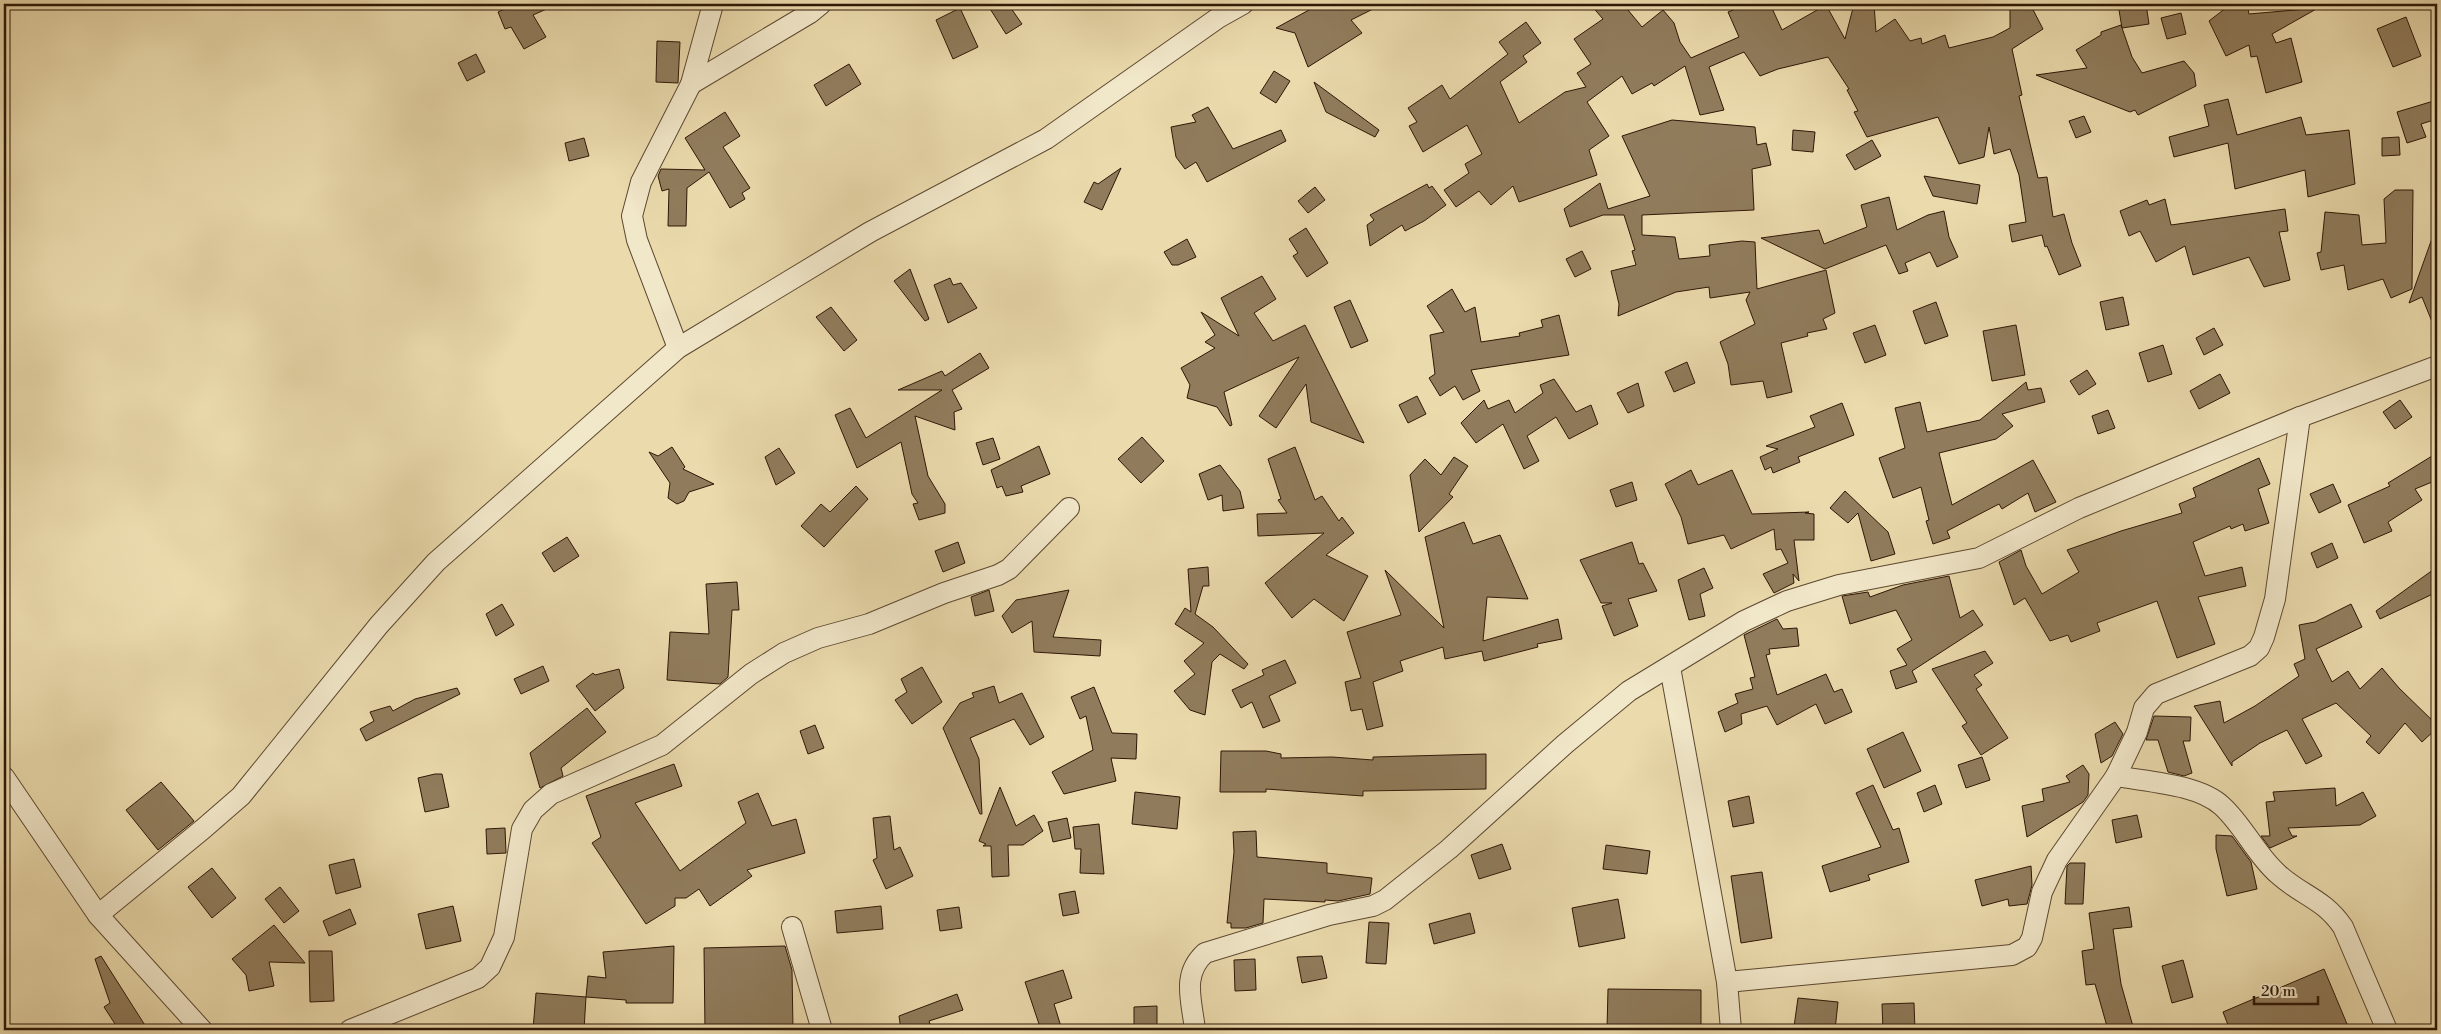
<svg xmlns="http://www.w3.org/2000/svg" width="2441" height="1034" viewBox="0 0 2441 1034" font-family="'Libre Bodoni',serif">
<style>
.building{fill:#907c5c;stroke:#2e1706}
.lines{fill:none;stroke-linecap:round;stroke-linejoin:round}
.minor-casing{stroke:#5d4830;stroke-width:22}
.minor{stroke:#f1e7c9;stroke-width:20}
</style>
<rect width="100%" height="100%" fill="#eadaac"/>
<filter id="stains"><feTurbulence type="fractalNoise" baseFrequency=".004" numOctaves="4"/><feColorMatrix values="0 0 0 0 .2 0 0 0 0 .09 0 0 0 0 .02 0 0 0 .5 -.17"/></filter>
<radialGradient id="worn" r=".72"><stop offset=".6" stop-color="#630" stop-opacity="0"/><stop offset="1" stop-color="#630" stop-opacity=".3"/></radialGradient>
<g class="building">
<polygon points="516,4 558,4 533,15 546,37 524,49 511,27 505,29 498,12"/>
<polygon points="987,4 1008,4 1022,24 1006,34"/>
<polygon points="1320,4 1383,4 1351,20 1362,33 1308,67 1295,33 1276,28"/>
<polygon points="1590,4 1623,4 1642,27 1663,10 1674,23 1680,42 1691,58 1739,37 1728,12 1748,4 1770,4 1782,30 1826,5 1845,39 1854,4 1874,4 1876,32 1895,19 1910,41 1921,38 1922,44 1945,35 1949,48 1993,37 2010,28 2010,4 2030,4 2043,29 2012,49 2022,95 2019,96 2038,178 2047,177 2053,217 2064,214 2072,243 2081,266 2059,275 2047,246 2045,247 2042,235 2012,242 2009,225 2026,222 2019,175 2010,149 1994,154 1989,127 1984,157 1959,164 1938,117 1867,137 1854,112 1858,111 1847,90 1849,89 1828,57 1778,69 1760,76 1744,52 1709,67 1724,110 1700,115 1685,66 1654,86 1652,83 1632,94 1622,76 1587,102 1609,136 1589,150 1597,175 1519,202 1513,186 1491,205 1479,191 1456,207 1444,190 1469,173 1465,164 1482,154 1467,125 1423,152 1409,126 1417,122 1408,108 1442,85 1450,99 1508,54 1499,42 1526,22 1541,43 1523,56 1527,62 1500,82 1519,123 1565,92 1586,87 1577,73 1591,64 1574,39 1603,19"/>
<polygon points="2118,4 2146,4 2149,24 2122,28"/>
<polygon points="2231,4 2247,4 2249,14 2318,8 2272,34 2276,43 2291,38 2302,82 2266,93 2257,56 2251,57 2249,45 2226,56 2209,21"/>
<polygon points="960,8 978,47 953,59 936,20"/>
<polygon points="2181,13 2186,34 2167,39 2161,18"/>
<polygon points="2406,17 2421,56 2393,67 2377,29"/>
<polygon points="2121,25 2132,57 2142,73 2184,61 2194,73 2196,86 2138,115 2135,110 2130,112 2036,75 2087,68 2076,50 2101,35 2101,32"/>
<polygon points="657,41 680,42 678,83 656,82"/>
<polygon points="476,54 485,72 467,81 458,63"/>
<polygon points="849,64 861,84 826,106 814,85"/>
<polygon points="1274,71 1290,81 1276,103 1260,93"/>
<polygon points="1314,82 1379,130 1375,137 1326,112"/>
<polygon points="2228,99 2237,135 2301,117 2306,135 2349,130 2355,184 2308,197 2305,170 2235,189 2228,143 2174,157 2169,137 2209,126 2204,105"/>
<polygon points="2437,100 2437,119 2421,124 2426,137 2407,143 2397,112"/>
<polygon points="1208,107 1233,149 1281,130 1286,141 1207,182 1196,162 1185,169 1176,157 1171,127 1196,122 1192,115"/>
<polygon points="725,112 740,136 723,147 750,188 742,193 745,199 730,208 709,172 687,188 686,226 668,226 669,189 662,191 658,176 661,169 705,170 685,138"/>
<polygon points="2084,116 2091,132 2076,138 2069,121"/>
<polygon points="1672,120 1755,127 1757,145 1766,143 1771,165 1752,169 1754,210 1642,215 1642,235 1675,237 1679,259 1710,256 1709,245 1742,241 1755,242 1757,289 1826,270 1835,313 1823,319 1827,329 1807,333 1808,336 1781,343 1792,392 1767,398 1763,381 1731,385 1728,364 1720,342 1755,324 1746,300 1750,292 1710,298 1709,287 1676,292 1618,316 1619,304 1611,271 1636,265 1632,251 1635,250 1624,215 1603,215 1570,227 1564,209 1600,183 1608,209 1650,196 1622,136"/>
<polygon points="1793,130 1815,132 1813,152 1792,150"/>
<polygon points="2399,137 2400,155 2382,156 2382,138"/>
<polygon points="584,138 589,156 569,161 565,143"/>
<polygon points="1872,140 1881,156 1855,170 1846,155"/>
<polygon points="1121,168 1102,210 1084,202 1094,182 1098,184"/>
<polygon points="1924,176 1980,185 1977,204 1933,196"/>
<polygon points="1427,184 1429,188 1432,186 1446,205 1424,221 1405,231 1402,225 1370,246 1367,225 1374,220 1370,215"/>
<polygon points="1315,187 1325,200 1308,213 1298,201"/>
<polygon points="2395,190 2413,190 2412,289 2391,298 2383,279 2348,290 2344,265 2321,270 2317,253 2321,252 2325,212 2359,215 2362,245 2386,243 2384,199"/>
<polygon points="1889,197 1897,230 1928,215 1944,211 1949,237 1958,257 1937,267 1930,252 1905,263 1908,271 1899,274 1886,245 1825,269 1761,238 1819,230 1824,244 1867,227 1861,205"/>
<polygon points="2165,199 2171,225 2285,209 2288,231 2279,232 2290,280 2264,287 2249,257 2193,275 2185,246 2156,262 2140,231 2129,236 2120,211 2147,200 2149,205"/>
<polygon points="1306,228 1328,263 1307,277 1293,256 1298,253 1289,239"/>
<polygon points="2435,230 2437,231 2437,334 2422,297 2409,303"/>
<polygon points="1187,239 1196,257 1178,265 1172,265 1164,252"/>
<polygon points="1582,251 1591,269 1575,277 1566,259"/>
<polygon points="910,269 929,319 925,321 894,281"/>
<polygon points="1262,276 1276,299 1254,313 1273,341 1305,325 1364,443 1311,422 1306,384 1276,428 1259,416 1299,357 1224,392 1232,425 1230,426 1217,407 1187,398 1190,385 1181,368 1215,348 1205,342 1215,335 1201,312 1239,336 1221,298"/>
<polygon points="950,278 953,285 961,283 977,308 948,323 934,285"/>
<polygon points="1452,289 1465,312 1475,307 1481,342 1520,336 1519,333 1543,327 1541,320 1559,315 1569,355 1471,370 1480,391 1463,400 1455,386 1440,396 1429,378 1435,374 1430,335 1444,332 1427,306"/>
<polygon points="2123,297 2129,325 2106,330 2100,302"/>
<polygon points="1350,300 1368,341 1351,348 1334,307"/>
<polygon points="1936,302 1948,336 1925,344 1913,311"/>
<polygon points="831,307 857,340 844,351 816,317"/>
<polygon points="1875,325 1886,355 1865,363 1853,333"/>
<polygon points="2016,325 2025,375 1992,381 1983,331"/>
<polygon points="2214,328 2223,345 2204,355 2196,338"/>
<polygon points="2163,345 2172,374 2148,382 2139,353"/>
<polygon points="980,353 989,368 952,390 962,409 954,412 955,430 915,416 928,476 945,504 945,513 919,520 913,504 918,503 912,494 901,442 857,468 835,415 850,408 866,438 942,390 898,390 942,371 945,376"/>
<polygon points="1687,362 1695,383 1674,392 1665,372"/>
<polygon points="2087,370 2096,384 2079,395 2070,381"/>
<polygon points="2220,374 2230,393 2199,409 2190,391"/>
<polygon points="1554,379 1576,412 1591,405 1598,424 1569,439 1556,417 1527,436 1539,461 1524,469 1503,424 1476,443 1461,423 1484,400 1488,409 1509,400 1515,413 1543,393 1540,385"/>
<polygon points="2026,382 2028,390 2041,388 2045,402 2002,414 2013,426 1996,439 1939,453 1952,505 2033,460 2056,502 2035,512 2028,493 2002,509 1999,504 1947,531 1950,538 1933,544 1926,521 1929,520 1921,487 1893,498 1879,458 1905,448 1895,408 1920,402 1927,432 1980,420"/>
<polygon points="1638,383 1644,406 1628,413 1617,393"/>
<polygon points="1417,396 1426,414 1408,423 1399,405"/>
<polygon points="2400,400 2412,417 2395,429 2383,412"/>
<polygon points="1842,403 1854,435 1798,457 1800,462 1773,473 1771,467 1765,470 1760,457 1778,449 1766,446 1815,427 1810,416"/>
<polygon points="2108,410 2115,428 2098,434 2092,416"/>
<polygon points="1142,437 1164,461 1141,483 1118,459"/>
<polygon points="993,438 1000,459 983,465 976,443"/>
<polygon points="1039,446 1050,474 1021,486 1023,492 1006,496 1002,486 997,488 991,470"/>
<polygon points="672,447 685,467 683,469 714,484 689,492 684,501 677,504 668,498 670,483 649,452 658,456"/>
<polygon points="1295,447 1315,500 1322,496 1339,521 1342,517 1354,533 1326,555 1368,576 1344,621 1314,599 1292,618 1265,583 1324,533 1258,536 1257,514 1287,513 1278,500 1281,499 1268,459"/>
<polygon points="779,448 795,473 776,485 765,457"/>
<polygon points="2437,453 2437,480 2415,489 2422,500 2388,522 2392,531 2364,543 2348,505 2390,486 2388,483"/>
<polygon points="1454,457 1468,466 1449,494 1453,497 1419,532 1410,475 1425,459 1441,475"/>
<polygon points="2259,458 2270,484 2258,489 2269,523 2245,531 2243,524 2231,529 2230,526 2193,542 2205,576 2242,567 2246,586 2198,597 2215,644 2177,658 2157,601 2097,623 2100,631 2071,642 2068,635 2050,641 2025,598 2014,605 1999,562 2021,550 2026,566 2042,594 2079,572 2067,550 2121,531 2182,513 2179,504 2196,497 2193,488"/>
<polygon points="1220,465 1240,491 1244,508 1223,511 1222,495 1208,500 1199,474"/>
<polygon points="1691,470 1698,485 1732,470 1752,514 1809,512 1805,513 1814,514 1814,540 1794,540 1799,581 1793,574 1794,583 1774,593 1763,574 1788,563 1781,549 1776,550 1774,529 1731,549 1724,535 1688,544 1681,517 1665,484"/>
<polygon points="1632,482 1637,500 1616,507 1610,490"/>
<polygon points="2333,484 2341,502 2319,513 2310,494"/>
<polygon points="856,486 868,499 824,547 801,526 821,504 830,512"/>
<polygon points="1845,491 1888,532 1895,554 1871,561 1858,513 1848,523 1830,508"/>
<polygon points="1464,522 1473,544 1500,535 1528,599 1487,597 1483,641 1558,619 1562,639 1537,644 1538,647 1484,661 1482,651 1445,659 1443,647 1400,661 1403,671 1373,682 1383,726 1367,730 1362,709 1351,711 1345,682 1361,678 1347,632 1401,615 1385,570 1444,628 1425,537"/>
<polygon points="567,537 579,556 554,572 542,553"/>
<polygon points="958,542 965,563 943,572 935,551"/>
<polygon points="1632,542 1639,564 1643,563 1657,591 1628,599 1638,626 1614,636 1602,606 1612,603 1601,603 1580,560"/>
<polygon points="2332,543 2338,558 2317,568 2311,553"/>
<polygon points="1208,567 1209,586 1203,586 1195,614 1213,627 1248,664 1244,669 1220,654 1212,662 1205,715 1190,710 1174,691 1195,674 1184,661 1204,643 1175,624 1185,608 1191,612 1188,569"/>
<polygon points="2437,567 2437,592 2380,619 2376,611"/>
<polygon points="1704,568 1713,588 1700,594 1705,616 1689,620 1678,580"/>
<polygon points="1949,576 1960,618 1973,610 1983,625 1912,671 1917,682 1896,689 1890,671 1907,665 1897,649 1912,640 1896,610 1850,624 1842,596 1868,592 1870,597 1903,585"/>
<polygon points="737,582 739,610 732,610 728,677 720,684 667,680 670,632 709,634 706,584"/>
<polygon points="989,590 994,611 975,616 971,597"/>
<polygon points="1069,590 1053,637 1101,640 1100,656 1034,652 1032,621 1012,633 1002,616 1016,600"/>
<polygon points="502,604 514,625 496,636 486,614"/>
<polygon points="2351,604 2362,627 2316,649 2332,682 2348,671 2360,689 2382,668 2399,688 2437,725 2437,728 2422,742 2405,723 2379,754 2366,742 2371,736 2336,703 2302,719 2322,756 2306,764 2287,730 2260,743 2232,762 2232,766 2194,706 2220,701 2224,723 2255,706 2299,676 2294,664 2305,659 2299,625 2315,622"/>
<polygon points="1777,619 1783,629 1797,628 1799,646 1769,649 1770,654 1766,655 1777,695 1826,674 1834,692 1842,689 1852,712 1825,724 1816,704 1777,725 1767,706 1741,714 1742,724 1725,732 1718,712 1738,703 1735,694 1753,689 1750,678 1755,677 1744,635"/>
<polygon points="1985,651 1993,663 1974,675 1982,685 1976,689 2008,738 1981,755 1962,726 1967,723 1932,669"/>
<polygon points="1285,660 1296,683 1269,696 1280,721 1263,728 1252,702 1241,708 1232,690 1264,675 1262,670"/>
<polygon points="543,666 549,681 521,694 514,679"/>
<polygon points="922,667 942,702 912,724 895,700 907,692 901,679"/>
<polygon points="619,669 624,688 595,711 576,686 593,673 595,675"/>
<polygon points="994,686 999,703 1022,693 1044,737 1030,745 1014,719 970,738 979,759 982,814 980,814 943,728 960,703 974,697 972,693"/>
<polygon points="1094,687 1112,733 1137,734 1136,759 1111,758 1116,781 1064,794 1052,772 1093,750 1086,716 1080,719 1071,697"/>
<polygon points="457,688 460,694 366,741 360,729 374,721 370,712 390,706 393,711 415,699"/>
<polygon points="587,708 606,732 561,768 563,776 540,788 530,753"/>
<polygon points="2154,716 2191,717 2190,741 2183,741 2192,773 2184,776 2168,772 2158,740 2146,740"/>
<polygon points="2115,722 2123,734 2112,756 2101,763 2095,734"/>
<polygon points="815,725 824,748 808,754 800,731"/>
<polygon points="1903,732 1921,771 1884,788 1867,749"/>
<polygon points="1221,751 1266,751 1281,754 1281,758 1332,757 1373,760 1373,757 1486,754 1486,789 1363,791 1363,796 1266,789 1266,792 1220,792"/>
<polygon points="1982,757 1990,780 1966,788 1958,765"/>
<polygon points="674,764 682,786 635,803 680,871 746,823 738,802 758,793 772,826 796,819 805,853 747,870 752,876 710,906 699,889 686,898 675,898 675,906 646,924 592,843 601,837 586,796"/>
<polygon points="2083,765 2089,774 2088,795 2083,802 2027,837 2022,806 2044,801 2042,789 2070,782 2066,776"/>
<polygon points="435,774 442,774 449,807 425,812 418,778"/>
<polygon points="161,782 194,821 158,850 126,810"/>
<polygon points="1873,785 1893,830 1899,828 1909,862 1868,875 1870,880 1830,892 1822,866 1881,847 1856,793"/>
<polygon points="1935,785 1942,804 1924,812 1917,793"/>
<polygon points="1000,787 1016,826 1034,815 1043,831 1023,845 1008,845 1009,876 992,877 991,846 983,846 986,844 979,841"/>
<polygon points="2335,788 2336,806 2363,792 2376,816 2360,825 2288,828 2292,836 2297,836 2270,848 2261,836 2270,836 2266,802 2275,801 2273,792"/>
<polygon points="1135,792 1180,797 1177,829 1132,824"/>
<polygon points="1749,796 1754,823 1733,827 1728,801"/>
<polygon points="2137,815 2142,837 2116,843 2112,820"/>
<polygon points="890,816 894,850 900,847 913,876 886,889 873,860 877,858 873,818"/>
<polygon points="1067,818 1071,838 1053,842 1048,822"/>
<polygon points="1099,824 1104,874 1080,873 1081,849 1075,849 1073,827"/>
<polygon points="505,828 506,853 487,854 486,829"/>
<polygon points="1256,831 1257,857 1327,863 1327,873 1372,878 1370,894 1338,901 1325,900 1325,902 1264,899 1263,923 1246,928 1231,928 1231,923 1227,923 1234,852 1233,832"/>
<polygon points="2216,835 2232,836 2251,862 2257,889 2227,896 2216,849"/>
<polygon points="1502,844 1511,869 1479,879 1471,855"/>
<polygon points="1606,845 1650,851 1647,874 1603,869"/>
<polygon points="354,859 361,887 336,894 329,865"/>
<polygon points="2070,863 2085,863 2083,904 2065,904 2067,866"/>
<polygon points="2031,866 2032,885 2027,904 2009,906 2008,899 1982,906 1975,880"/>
<polygon points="212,868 236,898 212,918 188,887"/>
<polygon points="1762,872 1772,938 1741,943 1731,876"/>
<polygon points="280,887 299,911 284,923 265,899"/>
<polygon points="1075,891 1079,913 1063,916 1059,894"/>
<polygon points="1618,899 1625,938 1579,947 1572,908"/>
<polygon points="453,906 461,941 426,949 418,914"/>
<polygon points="881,906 883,929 837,933 835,911"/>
<polygon points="959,907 962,928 940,931 937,910"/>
<polygon points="2129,907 2132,927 2113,929 2121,984 2134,1030 2108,1030 2095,984 2086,985 2082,951 2094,949 2089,913"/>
<polygon points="350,909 356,924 329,936 323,921"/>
<polygon points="1470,913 1475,933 1434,944 1429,924"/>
<polygon points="1369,922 1389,923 1386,964 1366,963"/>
<polygon points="274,925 305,963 269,962 274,986 249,991 246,975 232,959"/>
<polygon points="674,946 673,1003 626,1003 626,1000 586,997 588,976 606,978 603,952"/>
<polygon points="785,946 792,970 793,1030 705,1030 704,948"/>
<polygon points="309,951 332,951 334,1001 310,1002"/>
<polygon points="101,956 148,1030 119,1030 104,1007 110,1003 95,959"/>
<polygon points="1322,956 1327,978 1302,983 1297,957"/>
<polygon points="1255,959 1256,990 1235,991 1234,960"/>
<polygon points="2183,960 2193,997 2172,1003 2162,966"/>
<polygon points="2324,969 2347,1024 2333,1030 2230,1030 2223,1012"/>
<polygon points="1063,970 1072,998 1054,1004 1062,1030 1041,1030 1025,982"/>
<polygon points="1608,989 1701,990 1701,1030 1631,1028 1631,1030 1607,1030"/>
<polygon points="536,993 586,997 584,1030 533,1030"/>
<polygon points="957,994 963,1010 929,1021 932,1030 901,1030 899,1016"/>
<polygon points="1798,998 1838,1002 1835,1030 1794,1027"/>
<polygon points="1914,1003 1915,1030 1883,1030 1882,1004"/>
<polygon points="1157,1006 1157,1030 1134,1030 1134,1007"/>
</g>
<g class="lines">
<g class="minor-casing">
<g id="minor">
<polyline points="691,84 810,13 821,4"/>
<polyline points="678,348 637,240 632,216 641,182 691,84 713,4"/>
<polyline points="1670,667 1727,982 1731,1030"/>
<path d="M2116,776c32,6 82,8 106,30 22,20 34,49 56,68 24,22 45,24 65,53l44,103"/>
<polyline points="4,777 98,915 202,1030"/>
<polyline points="98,915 203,829 241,796 379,625 436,562 678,348 870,232 1046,139 1218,18 1243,4"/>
<polyline points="792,927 822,1030"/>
<polyline points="1727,982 2012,955 2027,947 2032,938 2042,892 2057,860 2116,776 2137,732 2144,708 2156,694 2250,656 2259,648 2264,637 2275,599 2300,417"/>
<polyline points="350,1030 478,978 490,967 504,937 522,829 533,810 551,794 662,745 751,674 784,653 818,638 869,624 944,593 998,575 1009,569 1069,508"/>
<path d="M1195,1030c-3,-29 -14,-55 10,-77l124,-38 44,-9 12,-6 64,-51 116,-105 64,-53 115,-70 43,-20 52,-16 140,-27 100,-50 221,-91 137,-51"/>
</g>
</g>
<use href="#minor" class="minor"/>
</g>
<rect width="2441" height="1034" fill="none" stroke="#eadaac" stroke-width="20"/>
<rect x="5" y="5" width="2431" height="1024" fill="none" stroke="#2e1706" stroke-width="2.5"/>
<rect x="10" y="10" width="2421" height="1014" fill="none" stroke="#2e1706"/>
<path d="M2254 996v8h64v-8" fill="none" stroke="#2e1706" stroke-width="2.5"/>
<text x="2261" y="996" font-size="15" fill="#2e1706" stroke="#f1e7c9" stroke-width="4" paint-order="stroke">20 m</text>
<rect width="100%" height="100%" filter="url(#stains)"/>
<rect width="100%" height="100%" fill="url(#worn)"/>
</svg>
